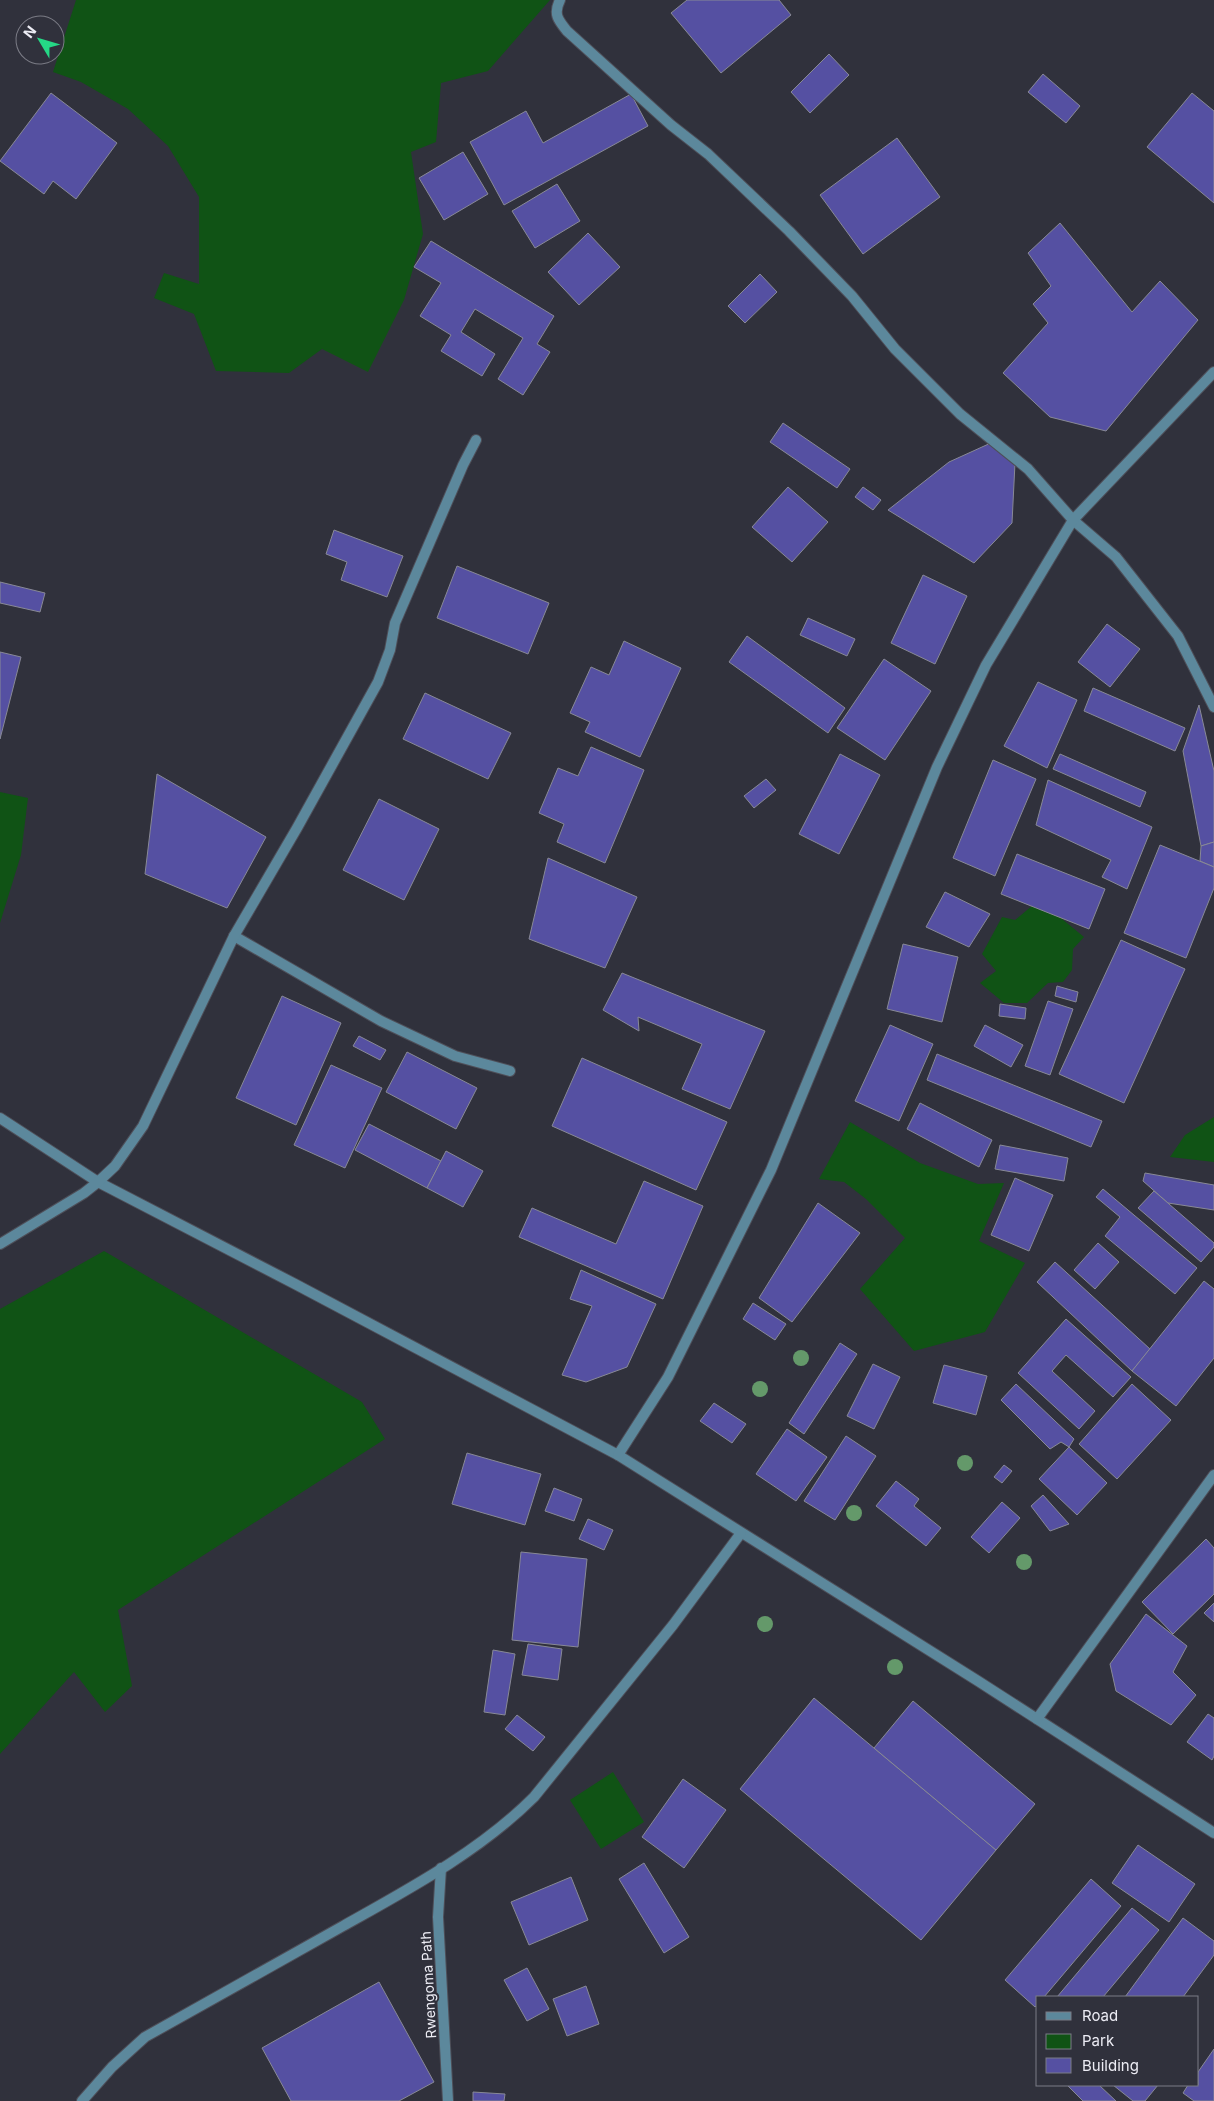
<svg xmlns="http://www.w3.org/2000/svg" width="1214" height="2101" viewBox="0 0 1214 2101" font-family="Inter,sans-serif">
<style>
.green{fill:#105315}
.building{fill:#5550a2;stroke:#888996}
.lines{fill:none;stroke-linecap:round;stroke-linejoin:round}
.street-casing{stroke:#4e4f59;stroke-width:12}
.street{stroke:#5c889c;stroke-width:10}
.tree{fill:#64996a}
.labels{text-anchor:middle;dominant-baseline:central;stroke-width:4;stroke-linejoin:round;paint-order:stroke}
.street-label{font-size:14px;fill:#ececf4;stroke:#30313c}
</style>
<rect width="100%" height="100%" fill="#30313c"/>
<g class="green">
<polygon points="76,0 550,0 488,71 441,83 436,142 411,152 423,234 404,300 368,372 322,349 289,373 216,371 194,314 154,298 164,273 199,284 199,197 168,146 128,109 81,82 53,72"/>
<polygon points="0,792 28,798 21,855 0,923"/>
<polygon points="1039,900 1084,937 1073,949 1072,970 1063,982 1048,983 1027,1003 1004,1003 980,983 996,971 982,954 1002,917 1015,920"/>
<polygon points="1214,1117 1214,1162 1170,1157 1185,1135"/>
<polygon points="850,1122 920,1163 978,1184 1004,1183 979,1241 1025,1263 985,1332 914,1351 860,1289 905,1238 866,1199 844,1182 819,1179"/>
<polygon points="104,1251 362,1402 385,1439 118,1610 132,1686 105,1712 74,1672 0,1754 0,1309"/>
<polygon points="613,1772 644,1822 601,1849 570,1800"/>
</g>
<g class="building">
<polygon points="687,0 779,0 791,15 721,73 671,13"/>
<polygon points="829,54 849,75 810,113 791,92"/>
<polygon points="1043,74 1080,106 1066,123 1028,92"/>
<polygon points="51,93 117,143 76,199 53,181 44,194 0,161"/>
<polygon points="1192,93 1214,111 1214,203 1147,147"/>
<polygon points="631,94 648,126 504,205 470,142 526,111 543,143"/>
<polygon points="897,138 940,197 863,254 820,195"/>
<polygon points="463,152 488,194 444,220 419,178"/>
<polygon points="557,184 580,221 535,248 512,211"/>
<polygon points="1060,223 1132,312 1160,281 1198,320 1106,431 1050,417 1003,373 1048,323 1033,304 1051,286 1028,253"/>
<polygon points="588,233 620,267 579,305 548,272"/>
<polygon points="431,241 554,316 537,344 550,352 523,395 498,379 523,338 475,309 461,332 495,354 482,376 441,351 451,335 420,316 441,283 414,267"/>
<polygon points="760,274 777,292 745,323 728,306"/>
<polygon points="783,423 850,469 837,488 770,442"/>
<polygon points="993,442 1015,463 1012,523 974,563 888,510 949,462"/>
<polygon points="788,487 828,522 792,562 752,527"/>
<polygon points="863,487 881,500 873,510 855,497"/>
<polygon points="334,530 403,556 387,597 341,580 347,562 326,554"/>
<polygon points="457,566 549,603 528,654 437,618"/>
<polygon points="923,575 967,596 935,664 891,643"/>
<polygon points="0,582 45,593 40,612 0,603"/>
<polygon points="808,618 855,639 847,656 800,635"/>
<polygon points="1107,624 1140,649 1110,687 1078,662"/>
<polygon points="747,636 845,708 828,733 729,662"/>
<polygon points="624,641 681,668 640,757 585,732 590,722 570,713 591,667 609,675"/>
<polygon points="0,652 21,657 0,739"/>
<polygon points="884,659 931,691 885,760 837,728"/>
<polygon points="1038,682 1077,700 1047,768 1004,746"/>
<polygon points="1093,688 1185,728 1175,751 1084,711"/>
<polygon points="425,693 511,733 488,779 403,739"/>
<polygon points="1199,705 1214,771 1214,842 1201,846 1183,751"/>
<polygon points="591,747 644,770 605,863 557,842 564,824 539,813 558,768 578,776"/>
<polygon points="840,754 880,775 839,854 799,834"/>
<polygon points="1060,754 1146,792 1140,807 1053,769"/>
<polygon points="993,760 1036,779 995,876 953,858"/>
<polygon points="157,774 266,837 227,908 145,874"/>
<polygon points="766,779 776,790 754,808 744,796"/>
<polygon points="1048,780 1152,827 1127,889 1102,877 1111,860 1036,825"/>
<polygon points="379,799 439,829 404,900 343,870"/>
<polygon points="1214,842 1214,867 1200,861 1201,846"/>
<polygon points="1160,845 1214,867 1214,888 1186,958 1124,933"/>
<polygon points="1017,854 1105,889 1089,929 1001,894"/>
<polygon points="548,858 637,897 605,968 529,939"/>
<polygon points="945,892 990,914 969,947 926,927"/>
<polygon points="1121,940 1185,969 1124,1103 1059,1074"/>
<polygon points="903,944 958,957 942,1022 887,1009"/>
<polygon points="622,973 765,1031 730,1109 682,1089 702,1044 638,1017 639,1031 603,1010"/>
<polygon points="1057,986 1078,992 1076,1002 1055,996"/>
<polygon points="282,996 341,1023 296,1125 236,1098"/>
<polygon points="1048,1001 1073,1009 1050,1075 1025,1066"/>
<polygon points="1000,1004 1026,1008 1025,1019 999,1016"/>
<polygon points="890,1025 933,1044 899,1121 855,1101"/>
<polygon points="985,1025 1023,1045 1011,1067 974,1046"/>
<polygon points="359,1036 386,1050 380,1060 353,1046"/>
<polygon points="407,1052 477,1088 456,1129 386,1092"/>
<polygon points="937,1054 1102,1121 1091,1147 927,1080"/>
<polygon points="582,1058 727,1122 696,1190 552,1126"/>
<polygon points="331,1065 382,1088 345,1168 294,1145"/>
<polygon points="920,1103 992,1140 979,1167 907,1129"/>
<polygon points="369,1124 441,1161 427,1188 355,1150"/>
<polygon points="1000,1145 1068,1158 1064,1181 995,1169"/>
<polygon points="446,1151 483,1171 463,1207 427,1188"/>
<polygon points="1145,1173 1214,1185 1214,1210 1168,1203 1143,1181"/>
<polygon points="1015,1178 1053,1195 1029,1251 991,1235"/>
<polygon points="644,1181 703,1206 663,1299 519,1237 532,1208 616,1244"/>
<polygon points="1103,1189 1197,1268 1175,1294 1105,1236 1120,1217 1096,1197"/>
<polygon points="1154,1191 1214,1243 1214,1247 1201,1262 1138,1208"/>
<polygon points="818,1203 860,1233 792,1322 759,1298"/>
<polygon points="1098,1243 1119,1262 1095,1289 1074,1270"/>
<polygon points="1055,1262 1150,1349 1132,1371 1037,1282"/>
<polygon points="581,1270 656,1304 627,1367 586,1382 562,1375 592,1306 570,1299"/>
<polygon points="1204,1281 1214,1289 1214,1358 1176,1406 1132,1371"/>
<polygon points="753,1303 786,1324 775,1340 743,1319"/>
<polygon points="1066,1319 1131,1377 1113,1397 1066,1355 1052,1371 1095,1411 1079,1429 1018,1373"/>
<polygon points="840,1343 857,1354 804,1434 789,1423"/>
<polygon points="873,1364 900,1377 874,1429 847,1416"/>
<polygon points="944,1365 987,1376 976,1415 933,1403"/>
<polygon points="1016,1384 1074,1439 1069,1447 1061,1442 1050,1449 1001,1400"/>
<polygon points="1132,1384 1171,1420 1117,1479 1079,1444"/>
<polygon points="714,1403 746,1424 732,1443 700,1421"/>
<polygon points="787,1429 827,1457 796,1501 756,1474"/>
<polygon points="846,1436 876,1456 835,1520 804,1501"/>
<polygon points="1069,1447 1107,1483 1077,1515 1039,1479"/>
<polygon points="467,1453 541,1474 525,1525 452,1504"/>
<polygon points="1004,1465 1012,1471 1002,1483 994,1477"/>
<polygon points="896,1481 919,1499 914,1506 941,1528 926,1546 876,1506"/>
<polygon points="554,1488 582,1499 574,1521 545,1511"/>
<polygon points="1043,1495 1069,1524 1050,1531 1031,1506"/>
<polygon points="1002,1502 1020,1518 989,1553 971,1537"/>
<polygon points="588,1519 613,1530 604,1550 579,1539"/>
<polygon points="1206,1539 1214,1548 1214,1594 1173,1634 1142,1602"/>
<polygon points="521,1552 587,1559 578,1647 512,1640"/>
<polygon points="1214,1603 1214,1622 1204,1613"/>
<polygon points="1146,1614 1187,1646 1173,1672 1196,1695 1171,1725 1116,1691 1110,1664"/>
<polygon points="528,1644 562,1649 558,1680 522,1675"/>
<polygon points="493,1650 515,1654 505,1715 484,1712"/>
<polygon points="814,1698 996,1850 921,1940 740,1789"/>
<polygon points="913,1701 1035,1804 996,1850 874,1748"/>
<polygon points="1208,1714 1214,1718 1214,1756 1212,1760 1187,1742"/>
<polygon points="517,1715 545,1737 533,1751 505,1729"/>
<polygon points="683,1779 726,1810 684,1868 642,1837"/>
<polygon points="1138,1845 1195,1884 1169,1922 1112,1883"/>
<polygon points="644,1863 689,1937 664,1953 619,1879"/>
<polygon points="571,1877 588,1920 529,1945 511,1902"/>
<polygon points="1091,1879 1121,1906 1044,1997 1038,1997 1038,2004 1035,2007 1005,1980"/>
<polygon points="1132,1908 1159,1930 1103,1997 1057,1997"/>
<polygon points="1183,1918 1214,1941 1214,1955 1183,1997 1125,1997"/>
<polygon points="527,1968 549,2009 527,2021 504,1980"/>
<polygon points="379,1982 434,2082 399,2101 291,2101 262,2048"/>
<polygon points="586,1986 599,2024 567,2036 553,1999"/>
<polygon points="1214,2049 1214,2101 1194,2101 1183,2093 1188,2085 1198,2085 1198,2072"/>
<polygon points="1067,2085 1099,2085 1116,2101 1083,2101"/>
<polygon points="1113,2085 1158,2085 1145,2101 1133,2101"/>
<polygon points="473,2092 505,2094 504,2101 473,2101"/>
</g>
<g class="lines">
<g class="street-casing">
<g id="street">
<path d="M560,0c-7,14 -2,20 7,31l104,94 37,29 81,77 63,65 43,53 65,65 68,55 45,51 43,37 62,79 36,71"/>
<polyline points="234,936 381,1021 455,1056 510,1071"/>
<polyline points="0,1118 98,1182 295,1284 618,1455 978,1681 1214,1833"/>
<polyline points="0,1244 84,1193 98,1182 115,1166 143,1126 234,936 297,828 378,682 390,650 395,623 463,465 476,440"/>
<polyline points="618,1455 668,1377 771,1170 937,767 986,665 1073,520 1214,372"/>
<polyline points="1037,1719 1214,1475"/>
<polyline points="441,1868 438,1917 448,2101"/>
<path d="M82,2101l30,-34 33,-30c66,-37 132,-74 198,-111 66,-37 137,-75 191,-129l139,-172 68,-92"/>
</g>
</g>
<use href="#street" class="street"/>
</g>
<g class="tree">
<circle cx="801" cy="1358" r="8"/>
<circle cx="760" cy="1389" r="8"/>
<circle cx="965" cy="1463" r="8"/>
<circle cx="854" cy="1513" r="8"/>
<circle cx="1024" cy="1562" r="8"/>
<circle cx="765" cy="1624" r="8"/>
<circle cx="895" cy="1667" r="8"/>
</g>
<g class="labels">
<g class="street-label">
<text transform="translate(428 1985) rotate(-93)">Rwengoma Path</text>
</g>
</g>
<rect x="1036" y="1996" width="162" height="90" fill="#30313c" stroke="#7b7c86"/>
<rect x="1046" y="2012" width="25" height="8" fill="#5c889c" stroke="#7b7c86"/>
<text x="1082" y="2021" font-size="15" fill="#ececf4">Road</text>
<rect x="1046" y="2034" width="25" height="15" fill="#105315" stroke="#7b7c86"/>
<text x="1082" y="2046" font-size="15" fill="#ececf4">Park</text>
<rect x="1046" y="2058" width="25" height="15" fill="#5550a2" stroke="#7b7c86"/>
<text x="1082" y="2071" font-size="15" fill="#ececf4">Building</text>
<g transform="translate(40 40) rotate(308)"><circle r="24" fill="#30313c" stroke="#7b7c86"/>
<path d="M0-4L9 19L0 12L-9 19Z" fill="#25d886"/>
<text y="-8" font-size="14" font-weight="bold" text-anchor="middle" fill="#ececf4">N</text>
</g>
</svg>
